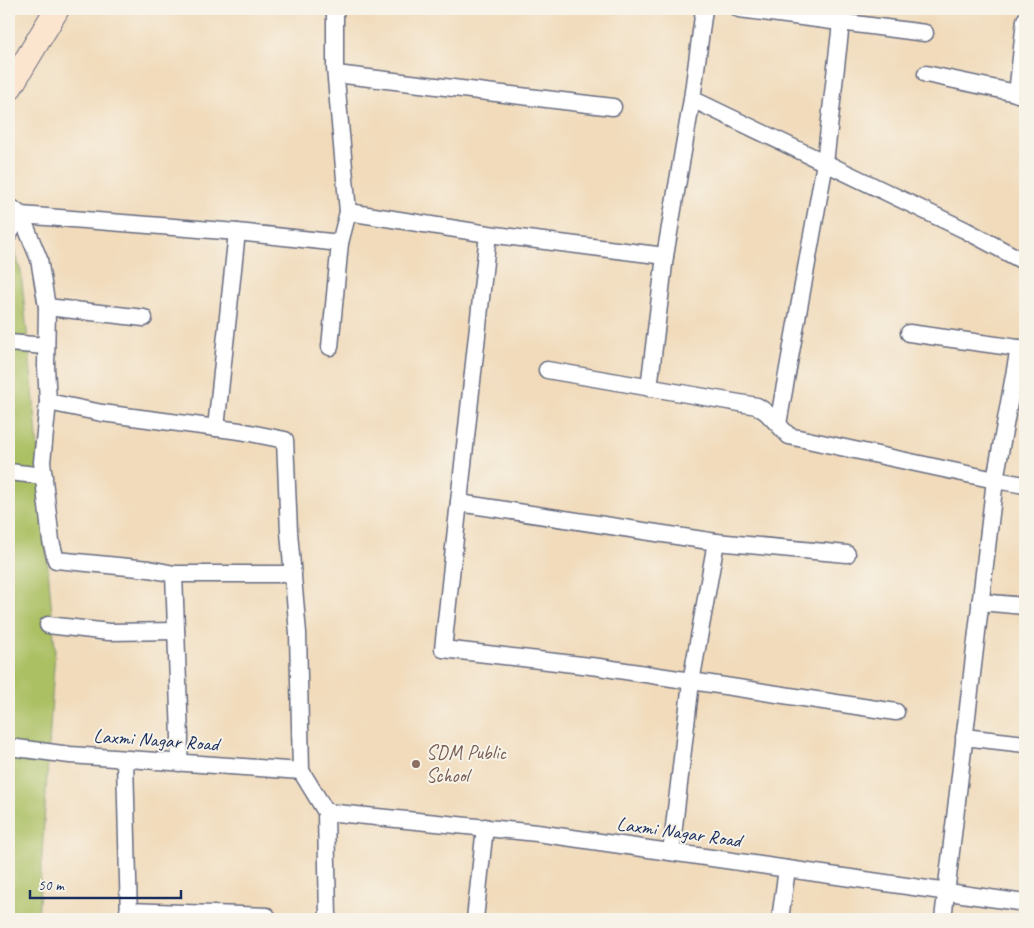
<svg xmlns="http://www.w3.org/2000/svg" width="1034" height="928" viewBox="0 0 1034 928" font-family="Caveat,sans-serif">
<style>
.green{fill:#abc064;stroke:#637861}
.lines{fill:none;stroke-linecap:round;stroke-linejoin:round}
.street-casing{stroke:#666b7f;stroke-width:19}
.secondary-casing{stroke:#666b7f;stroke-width:26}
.street{stroke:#fff;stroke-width:16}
.secondary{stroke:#fce5cf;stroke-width:24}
.education-dot{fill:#8d6e63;stroke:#f7f3e8;stroke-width:2}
.labels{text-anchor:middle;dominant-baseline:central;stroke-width:4;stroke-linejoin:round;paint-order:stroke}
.street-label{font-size:20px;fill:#1b2f5e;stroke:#f7f3e8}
.education-label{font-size:20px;fill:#785e54;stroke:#f7f3e8;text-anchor:start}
</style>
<rect width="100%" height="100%" fill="#f7f3e8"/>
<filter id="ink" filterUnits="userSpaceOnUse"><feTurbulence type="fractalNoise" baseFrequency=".02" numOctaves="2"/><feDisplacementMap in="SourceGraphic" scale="10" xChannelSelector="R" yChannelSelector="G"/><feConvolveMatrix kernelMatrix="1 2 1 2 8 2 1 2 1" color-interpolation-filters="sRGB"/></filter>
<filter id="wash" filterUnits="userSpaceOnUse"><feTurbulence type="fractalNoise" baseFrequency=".0096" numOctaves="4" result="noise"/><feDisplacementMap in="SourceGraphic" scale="20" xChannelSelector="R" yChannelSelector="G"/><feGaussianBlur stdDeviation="1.12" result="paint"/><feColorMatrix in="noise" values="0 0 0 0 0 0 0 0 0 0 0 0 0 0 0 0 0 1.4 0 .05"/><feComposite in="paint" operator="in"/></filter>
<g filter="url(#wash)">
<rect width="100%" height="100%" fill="#f1dbbb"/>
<polygon class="green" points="9,231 21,272 34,401 55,650 38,919 9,919"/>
</g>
<g filter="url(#ink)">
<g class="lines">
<g class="street-casing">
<g id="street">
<polyline points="739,9 925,33"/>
<polyline points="336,74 613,107"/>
<polyline points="926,74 1025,95"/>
<polyline points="1017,94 1025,20"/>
<polyline points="692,99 965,230 1025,262"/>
<polyline points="9,206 21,215 237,232 340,243"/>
<polyline points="348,212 488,234 665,256"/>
<polyline points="21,215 39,259 47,307 46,367 48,402 102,413 240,431 285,440 289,532 298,633 301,771 326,812 328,919"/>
<polyline points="9,234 21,215"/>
<polyline points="488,234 443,649 599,667 896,712"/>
<polyline points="47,307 144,318"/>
<polyline points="909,333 1025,349"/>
<polyline points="9,343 46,346"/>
<polyline points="330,347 340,243 348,212 335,68 335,9"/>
<polyline points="547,370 757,406 766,412 789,436 995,480 1025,485"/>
<polyline points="649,388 665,256 692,99 704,9"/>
<polyline points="48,402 42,462 51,541 56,560 149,569 174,574 293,574"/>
<polyline points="778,424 825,163 841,23"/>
<polyline points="216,428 237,232"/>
<polyline points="9,472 44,476"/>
<polyline points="459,503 716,542 691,682 671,852"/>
<polyline points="716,542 847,554"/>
<polyline points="174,574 180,737 179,763"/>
<polyline points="980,602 1025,606"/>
<polyline points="48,625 109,632 176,631"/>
<polyline points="964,737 1025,744"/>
<polyline points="9,747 70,755 301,771"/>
<polyline points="125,760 129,919"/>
<polyline points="326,812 537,833 1025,903"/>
<polyline points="128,911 267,916"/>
<polyline points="475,919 485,827"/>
<polyline points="780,919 787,869"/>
<polyline points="943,919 995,480 1019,348"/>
</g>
</g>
<g class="secondary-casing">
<polyline id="secondary" points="9,89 57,9"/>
</g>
<use href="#street" class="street"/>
<use href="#secondary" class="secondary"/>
</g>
</g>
<circle class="education-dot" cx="416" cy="764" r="5"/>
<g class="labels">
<g class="street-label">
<text transform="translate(156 740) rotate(4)">Laxmi Nagar Road</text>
<text transform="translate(679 832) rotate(8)">Laxmi Nagar Road</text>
</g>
<g class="education-label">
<text x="426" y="752">SDM Public<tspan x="426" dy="23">School</tspan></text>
</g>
</g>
<rect width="1034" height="928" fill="none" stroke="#f7f3e8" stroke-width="30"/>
<path d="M30 890v8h151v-8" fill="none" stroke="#1b2f5e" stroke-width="2.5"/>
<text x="38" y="890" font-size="15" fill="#1b2f5e" stroke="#f7f3e8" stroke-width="4" paint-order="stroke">50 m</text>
</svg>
